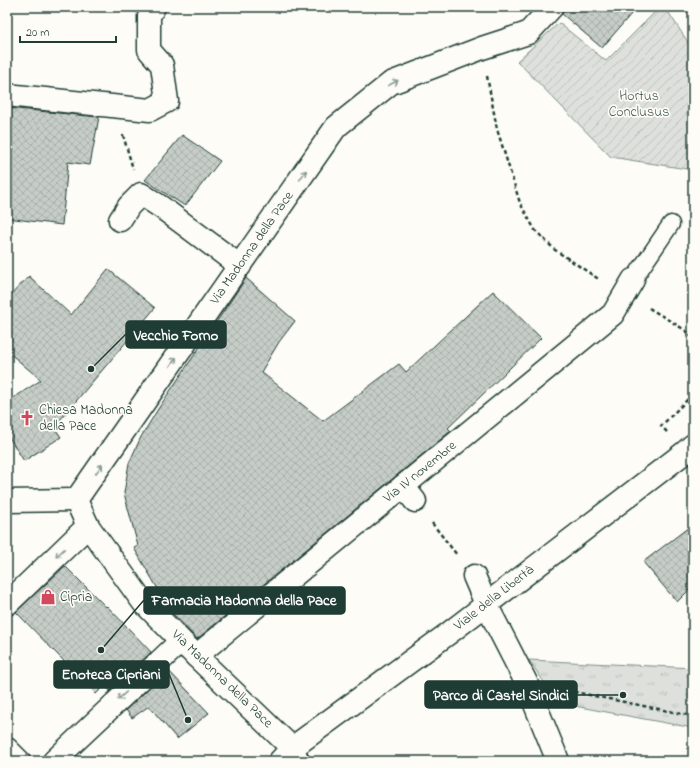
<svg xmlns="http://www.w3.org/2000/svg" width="700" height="768" viewBox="0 0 700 768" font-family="'Indie Flower',sans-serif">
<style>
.park{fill:url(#park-tufts);stroke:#7e8e88}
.garden{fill:url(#garden-furrows);stroke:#7e8e88}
.building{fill:url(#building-cross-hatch);stroke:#1f3d34}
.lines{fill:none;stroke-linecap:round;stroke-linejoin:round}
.lane-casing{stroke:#1f3d34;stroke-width:19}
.street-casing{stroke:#1f3d34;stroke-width:25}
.secondary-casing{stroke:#1f3d34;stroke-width:25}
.path{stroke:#1f3d34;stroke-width:2.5;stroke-dasharray:4 3;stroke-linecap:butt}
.lane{stroke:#fdfcf7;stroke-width:16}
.street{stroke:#fdfcf7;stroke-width:22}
.secondary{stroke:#fdfcf7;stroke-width:22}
.oneway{stroke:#8e9c96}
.labels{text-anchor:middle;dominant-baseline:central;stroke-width:3.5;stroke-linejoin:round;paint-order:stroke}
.park-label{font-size:14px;fill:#455e55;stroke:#fdfcf7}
.street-label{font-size:14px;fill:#1f3d34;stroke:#fdfcf7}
.poi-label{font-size:14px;fill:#1f3d34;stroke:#fdfcf7;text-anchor:start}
.leader{fill:none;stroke:#1f3d34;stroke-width:1.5}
.callout-dot{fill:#1f3d34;stroke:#fdfcf7;stroke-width:1.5}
.callout{fill:#1f3d34;stroke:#1f3d34;stroke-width:1.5}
.callout-label{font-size:15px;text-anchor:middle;font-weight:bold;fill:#fff}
</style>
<defs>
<pattern id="park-tufts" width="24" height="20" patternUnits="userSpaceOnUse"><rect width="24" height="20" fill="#dde0db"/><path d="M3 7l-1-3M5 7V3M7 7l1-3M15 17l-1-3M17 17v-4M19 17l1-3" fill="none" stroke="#bdc1bd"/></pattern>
<pattern id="garden-furrows" width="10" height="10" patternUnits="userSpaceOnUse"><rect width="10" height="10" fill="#dde0db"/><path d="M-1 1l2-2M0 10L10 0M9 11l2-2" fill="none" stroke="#bdc1bd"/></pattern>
<pattern id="building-cross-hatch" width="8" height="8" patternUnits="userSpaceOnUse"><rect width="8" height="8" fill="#c6cdc7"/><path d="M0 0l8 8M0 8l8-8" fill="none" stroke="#aab1ac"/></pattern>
</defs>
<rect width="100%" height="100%" fill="#fdfcf7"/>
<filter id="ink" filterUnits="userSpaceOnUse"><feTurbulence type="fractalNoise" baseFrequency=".025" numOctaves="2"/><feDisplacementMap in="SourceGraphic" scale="8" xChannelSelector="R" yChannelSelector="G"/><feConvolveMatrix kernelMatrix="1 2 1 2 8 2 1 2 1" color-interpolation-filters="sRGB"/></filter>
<g filter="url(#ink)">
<polygon class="park" points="529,660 693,668 693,728 558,703"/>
<polygon class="garden" points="660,7 665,7 693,50 693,170 611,157 517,61 559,23 606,61"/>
<g class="building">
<polygon points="564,7 637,7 602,48 562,14"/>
<polygon points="7,108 99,117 90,165 68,162 62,225 7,218"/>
<polygon points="182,135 220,161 185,206 145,180"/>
<polygon points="108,269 155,308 54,427 61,437 24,461 7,434 7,402 41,380 7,351 7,299 29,276 71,315"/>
<polygon points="246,278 295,321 279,342 261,372 323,421 399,364 406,372 493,291 541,338 448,428 451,431 197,639 172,613 134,548 138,546 124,493 129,463 141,437 158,409"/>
<polygon points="693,524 693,586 677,602 643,562"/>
<polygon points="65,566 106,607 107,606 151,652 110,691 105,685 96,694 16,612"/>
<polygon points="168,670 209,713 177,739 149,706 132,718 126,710"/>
</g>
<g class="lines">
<g class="lane-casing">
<polyline id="lane" points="633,280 671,224"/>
</g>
<g class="street-casing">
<g id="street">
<polyline points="7,95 150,110 167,101 162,65 149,50 149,16 154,7"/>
<polyline points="120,220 129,206 141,194 161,207 240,266"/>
<polyline points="403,486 415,501"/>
<polyline points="474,576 486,604 526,682 558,761"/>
<polyline points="7,604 88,526"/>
<polyline points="196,656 613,314 633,280"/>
<polyline points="7,749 19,761"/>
<polyline points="54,761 181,641"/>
<polyline points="280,761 292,748 449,633 684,453 693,445"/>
<polyline points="298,761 292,748 196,656 143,602 88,526 76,500 336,127 391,83 482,48 528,33 552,7"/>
</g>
</g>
<g class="secondary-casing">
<polyline id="secondary" points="7,501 76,500"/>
</g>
<g class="path">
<polyline points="487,76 497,129 520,203 535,230 555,250 600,280"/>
<polyline points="123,135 133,169"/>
<polyline points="649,308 685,330 693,338"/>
<polyline points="667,432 661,426 693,394"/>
<polyline points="432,523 457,555"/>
<polyline points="560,689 693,716"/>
</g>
<use href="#lane" class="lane"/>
<use href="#street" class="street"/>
<use href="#secondary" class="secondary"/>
</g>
<defs><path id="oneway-shaft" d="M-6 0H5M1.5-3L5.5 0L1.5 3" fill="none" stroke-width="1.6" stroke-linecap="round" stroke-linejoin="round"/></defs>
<g class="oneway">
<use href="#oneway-shaft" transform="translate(393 83) rotate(-27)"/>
<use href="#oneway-shaft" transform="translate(303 175) rotate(-55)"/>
<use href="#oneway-shaft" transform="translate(173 362) rotate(-55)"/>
<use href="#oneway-shaft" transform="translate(99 469) rotate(-54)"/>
<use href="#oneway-shaft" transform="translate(60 553) rotate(136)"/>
<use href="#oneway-shaft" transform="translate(122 696) rotate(137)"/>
</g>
</g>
<defs>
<g id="church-bare" transform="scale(1.2)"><path d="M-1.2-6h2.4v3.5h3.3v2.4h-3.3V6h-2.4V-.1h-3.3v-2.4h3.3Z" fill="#d1495b" stroke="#fdfcf7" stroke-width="2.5" paint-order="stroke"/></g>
<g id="shop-bare" transform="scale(1.2)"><path d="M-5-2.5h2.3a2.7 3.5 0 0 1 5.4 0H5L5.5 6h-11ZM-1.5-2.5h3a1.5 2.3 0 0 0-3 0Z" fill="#d1495b" stroke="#fdfcf7" stroke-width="2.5" paint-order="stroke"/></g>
</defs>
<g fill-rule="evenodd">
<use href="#church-bare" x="27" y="418"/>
<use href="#shop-bare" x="48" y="597"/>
</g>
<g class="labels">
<g class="park-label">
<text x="639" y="96">Hortus<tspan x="639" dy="16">Conclusus</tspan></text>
</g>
<g class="street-label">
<text transform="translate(252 248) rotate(-55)">Via Madonna della Pace</text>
<text transform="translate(420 472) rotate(-39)">Via IV novembre</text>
<text transform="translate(494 598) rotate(-38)">Viale della Libertà</text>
<text transform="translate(222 679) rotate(44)">Via Madonna della Pace</text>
</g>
<g class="poi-label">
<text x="39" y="410">Chiesa Madonna<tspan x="39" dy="16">della Pace</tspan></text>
<text x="60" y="597">Cipria</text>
</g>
</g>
<path class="leader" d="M91 369L126 334M101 650L144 600M188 720L169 674M623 695L577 695"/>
<g class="callout-dot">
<circle cx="91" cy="369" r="4"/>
<circle cx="101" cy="650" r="4"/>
<circle cx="188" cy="720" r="4"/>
<circle cx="623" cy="695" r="4"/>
</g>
<g class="callout">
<rect x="126" y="321" width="100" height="27" rx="4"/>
<rect x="144" y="587" width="201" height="27" rx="4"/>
<rect x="54" y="661" width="115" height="27" rx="4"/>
<rect x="425" y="681" width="152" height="27" rx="4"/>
</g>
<g class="callout-label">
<text x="176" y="340">Vecchio Forno</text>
<text x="244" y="605">Farmacia Madonna della Pace</text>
<text x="111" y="679">Enoteca Cipriani</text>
<text x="501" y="700">Parco di Castel Sindici</text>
</g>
<rect width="700" height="768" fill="none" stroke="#fdfcf7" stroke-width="24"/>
<rect x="12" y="12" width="676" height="744" fill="none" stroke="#1f3d34" stroke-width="1.5" filter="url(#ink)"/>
<path d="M20 36v6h96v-6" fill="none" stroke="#1f3d34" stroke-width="2"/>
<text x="26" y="36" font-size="12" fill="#1f3d34" stroke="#fdfcf7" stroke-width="3" paint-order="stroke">20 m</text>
</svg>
